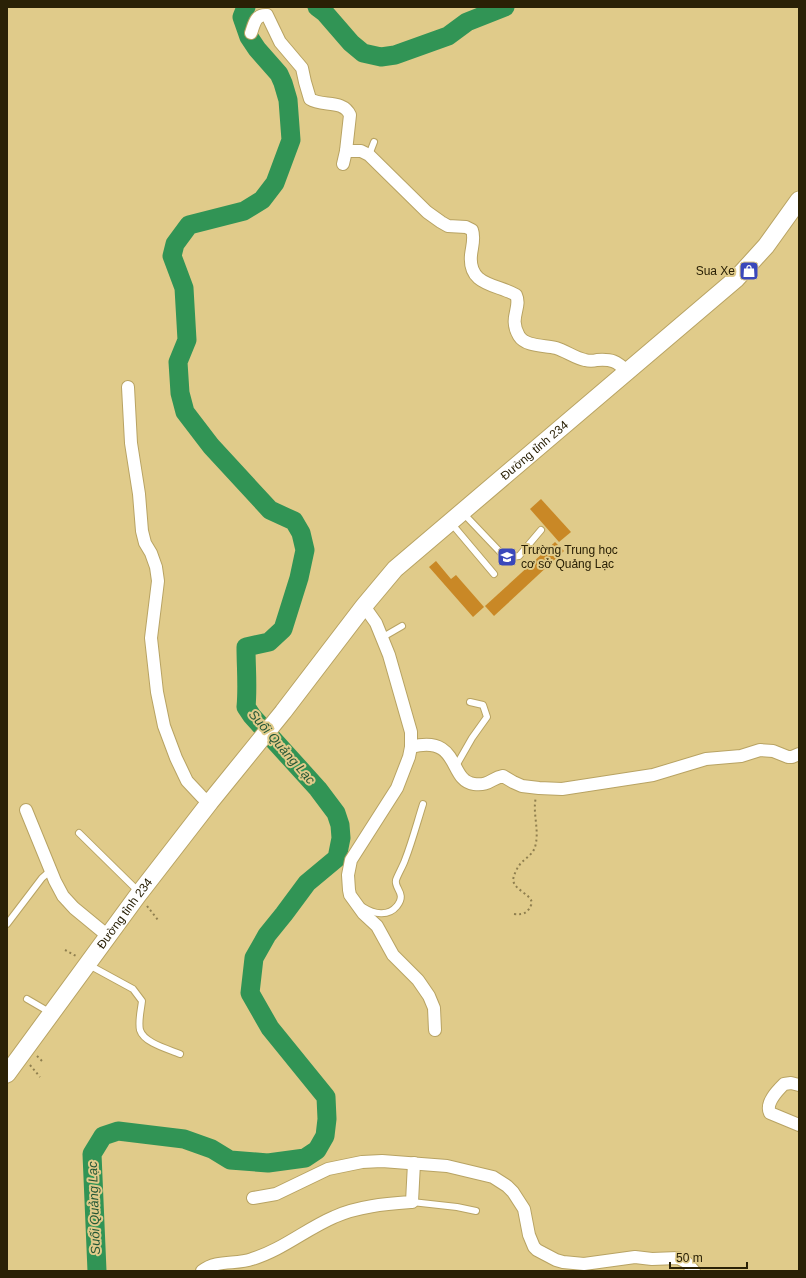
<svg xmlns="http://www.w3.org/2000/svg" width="806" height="1278" viewBox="0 0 806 1278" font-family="Helvetica,sans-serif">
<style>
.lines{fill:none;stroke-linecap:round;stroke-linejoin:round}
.river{stroke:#319455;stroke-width:19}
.building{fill:#c98826}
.lane-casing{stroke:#b8a363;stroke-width:8}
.street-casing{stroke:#b8a363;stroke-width:14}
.secondary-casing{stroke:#b8a363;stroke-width:19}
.path{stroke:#8f7f4f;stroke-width:2;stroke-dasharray:2 3;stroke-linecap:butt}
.lane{stroke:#fff;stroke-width:6}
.street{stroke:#fff;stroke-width:12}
.secondary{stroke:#fff;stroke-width:17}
.labels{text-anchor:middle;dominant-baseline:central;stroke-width:4;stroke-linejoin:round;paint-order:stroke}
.poi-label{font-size:12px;fill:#2a2106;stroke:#e0cb8a;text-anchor:end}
.street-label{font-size:12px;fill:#2a2106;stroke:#e0cb8a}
.water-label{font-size:13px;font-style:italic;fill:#255735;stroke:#e0cb8a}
</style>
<rect width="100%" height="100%" fill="#e0cb8a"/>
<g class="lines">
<g class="river">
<polyline points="317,7 325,13 351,43 363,53 381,57 395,55 448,36 467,22 505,7"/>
<path d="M97,1271l-5,-117 11,-18 15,-5 66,8 28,10 18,11 38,3 37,-5 12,-8 8,-14 2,-17 -1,-22 -56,-69 -20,-35 4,-35 13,-23 17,-21 23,-31 30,-25 4,-20 -1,-13 -4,-12 -18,-24 -66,-73 -6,-9c2,-20 0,-40 0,-60l23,-5 14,-13 16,-51 6,-28 -4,-17 -7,-12 -24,-11 -59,-64 -26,-34 -5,-19 -2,-31 9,-22 -3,-52 -12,-32 3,-12 14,-19 55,-14 18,-11 13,-17 16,-43 -3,-40 -5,-17 -4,-9 -22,-25 -8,-12 -7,-20 4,-10"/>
</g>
</g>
<g class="building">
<polygon points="541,499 571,532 559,542 530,509"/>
<polygon points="555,542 564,551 494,616 485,606"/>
<polygon points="436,561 451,579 456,575 484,607 473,617 429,567"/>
</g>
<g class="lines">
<g class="lane-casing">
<g id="lane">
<polyline points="369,155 374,142"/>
<polyline points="463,513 502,554 512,557 519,556 541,530"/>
<polyline points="451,523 494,574"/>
<polyline points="383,637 402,626"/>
<polyline points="456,766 472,738 487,717 483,705 470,702"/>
<polyline points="79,833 139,892"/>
<path d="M363,907c11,7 25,10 34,-1 10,-13 -3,-17 -1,-26 2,-6 7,-14 9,-20 7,-18 12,-37 18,-56"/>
<polyline points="7,924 42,878 50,871"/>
<path d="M89,965l44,24 9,12c-1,9 -4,20 -2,29 4,13 28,19 40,24"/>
<polyline points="27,999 51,1013"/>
<polyline points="412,1202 457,1207 476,1211"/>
</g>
</g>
<g class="street-casing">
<g id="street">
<path d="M251,33c3,-8 4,-19 16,-18l13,27 22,26 3,14 5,17c12,8 33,0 40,16l-4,36 -3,13"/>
<path d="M346,151h15l8,4 58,57 14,10 7,4 18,1 6,3c3,8 0,16 -1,25 -3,31 26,29 45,40 6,13 -8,22 3,41 7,11 26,9 37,12 10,3 19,10 29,12 4,1 8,1 12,0 15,-1 19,1 30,11"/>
<polyline points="128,387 131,443 139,494 142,531 145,543 151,553 156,567 158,581 151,638 157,692 164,726 176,758 187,781 202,797 210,802"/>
<polyline points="364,606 376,623 389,655 411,732 411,747 409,757 397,788 351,860 348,875 349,890 350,895 363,913 377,926 393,955 418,980 429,996 434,1008 435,1030"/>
<path d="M411,747c50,-13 37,34 63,37 16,2 17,-6 29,-8l10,6 9,4 17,2 23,1 91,-14 53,-16 35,-3 19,-6 13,1 15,6h4l7,-3"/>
<polyline points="26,810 55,881 63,896 74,908 108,936"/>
<path d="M799,1085l-8,-2 -7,1c-7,7 -19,19 -14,29l29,12"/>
<polyline points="253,1198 276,1194 328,1169 362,1162 382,1161 447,1166 493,1177 507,1186 513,1192 524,1209 529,1235 534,1247 537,1250 556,1260 563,1262 584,1264 635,1257 652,1259 678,1258 686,1262 694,1271"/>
<path d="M202,1271c15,-12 34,-6 50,-12 30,-9 54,-30 82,-42 24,-11 52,-13 78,-15l2,-39"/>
</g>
</g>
<g class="secondary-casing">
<g id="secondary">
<path id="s1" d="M7,1074l131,-179 72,-93 73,-90 81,-106 31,-37 341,-290 30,-33 33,-46"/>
</g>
</g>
<g class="path">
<polyline points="147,906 158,920"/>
<path d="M514,914c10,1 14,-1 18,-11 -2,-10 -17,-12 -19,-23 1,-6 4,-12 8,-17 5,-5 12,-9 14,-16 5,-17 -3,-34 1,-50"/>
<polyline points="65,950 76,956"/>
<polyline points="37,1056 44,1063"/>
<polyline points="30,1065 40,1077"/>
</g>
<use href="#lane" class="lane"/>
<use href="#street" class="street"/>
<use href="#secondary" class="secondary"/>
</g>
<defs>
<g id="shop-square" transform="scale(1)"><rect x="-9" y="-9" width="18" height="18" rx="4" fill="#3a48bb" stroke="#e0cb8a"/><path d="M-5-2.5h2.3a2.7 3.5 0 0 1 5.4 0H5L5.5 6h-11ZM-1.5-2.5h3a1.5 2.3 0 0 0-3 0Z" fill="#fff"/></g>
<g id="school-square" transform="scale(1)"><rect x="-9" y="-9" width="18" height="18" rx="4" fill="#3a48bb" stroke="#e0cb8a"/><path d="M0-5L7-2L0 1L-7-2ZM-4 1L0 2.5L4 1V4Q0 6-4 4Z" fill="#fff"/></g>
</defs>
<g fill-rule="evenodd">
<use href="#shop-square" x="749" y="271"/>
<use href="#school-square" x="507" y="557"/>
</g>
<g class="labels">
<g class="poi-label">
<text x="735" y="271">Sua Xe</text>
<text x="521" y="550" text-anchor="start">Trường Trung học<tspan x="521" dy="14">cơ sở Quảng Lạc</tspan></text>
</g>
<g class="street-label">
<text stroke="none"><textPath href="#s1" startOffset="820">Đường tỉnh 234</textPath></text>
<text stroke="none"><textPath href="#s1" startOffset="199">Đường tỉnh 234</textPath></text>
</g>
<g class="water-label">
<text transform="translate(282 747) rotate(49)">Suối Quảng Lạc</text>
<text transform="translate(94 1208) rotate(-92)">Suối Quảng Lạc</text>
</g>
</g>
<rect width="806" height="1278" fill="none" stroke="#2a2106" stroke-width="16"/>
<path d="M670 1262v6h77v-6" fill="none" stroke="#2a2106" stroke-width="2"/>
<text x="676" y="1262" font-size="12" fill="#2a2106" stroke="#e0cb8a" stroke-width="3" paint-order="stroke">50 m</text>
</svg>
